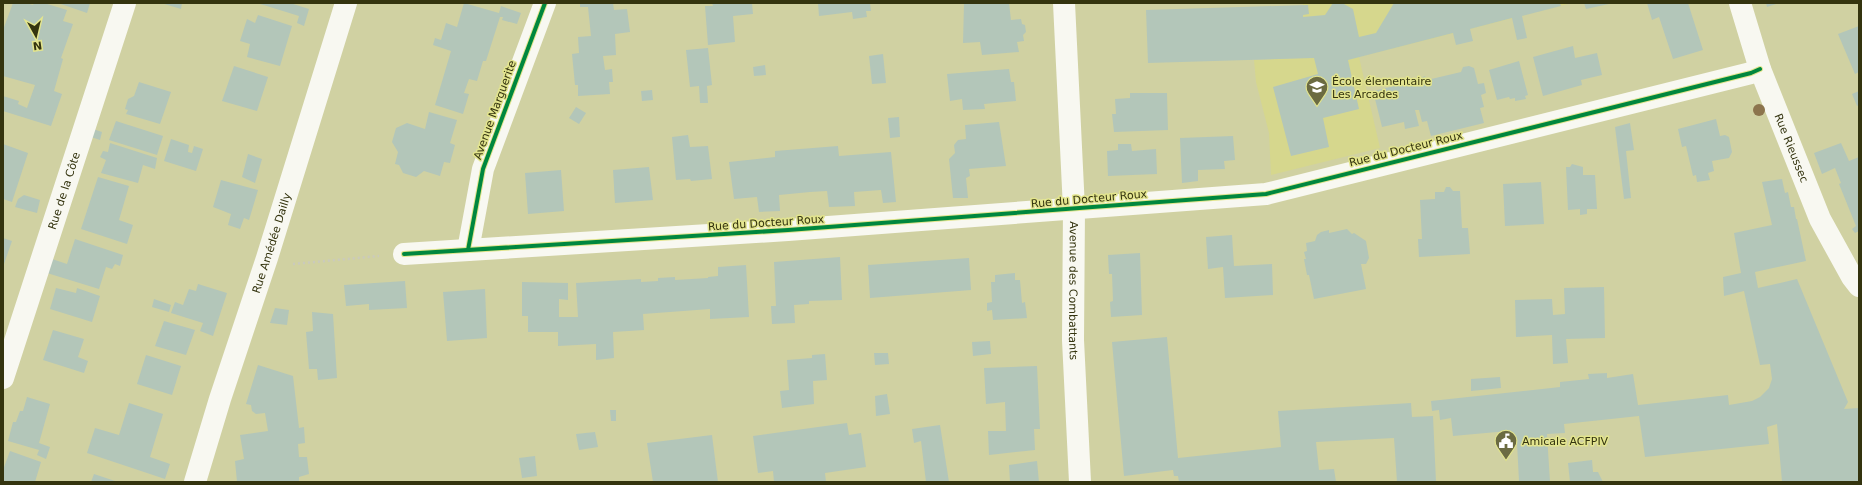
<svg xmlns="http://www.w3.org/2000/svg" width="1862" height="485" viewBox="0 0 1862 485" font-family="'DejaVu Sans',sans-serif">
<style>
.built{fill:#d6d78d}
.building{fill:#b3c6b9}
.lines{fill:none;stroke-linecap:round;stroke-linejoin:round}
.path{stroke:#cacabc;stroke-width:2.5;stroke-dasharray:2 3;stroke-linecap:butt}
.minor{stroke:#f8f8f1;stroke-width:22}
.tertiary{stroke:#f8f8f1;stroke-width:22}
.cycleway-casing{stroke:#e3e58e;stroke-width:6}
.cycleway{stroke:#00873e;stroke-width:4}
.tree{fill:#8c744d}
.labels{text-anchor:middle;dominant-baseline:central;stroke-width:3;stroke-linejoin:round;paint-order:stroke}
.poi-label{font-size:11px;fill:#34340f;stroke:#e3e58e;text-anchor:start}
.street-label{font-size:11px;fill:#34340f;stroke:#e3e58e}
</style>
<rect width="100%" height="100%" fill="#d0d1a2"/>
<polygon class="built" points="1303,3 1572,3 1359,57 1380,148 1271,175 1269,133 1256,82 1254,60 1304,58"/>
<g class="building">
<polygon points="13,3 26,3 33,5 34,3 44,3 67,10 63,21 73,24 61,58 63,59 54,91 62,94 51,126 3,111 3,96 19,101 18,104 27,108 35,85 3,76 3,30"/>
<polygon points="58,3 90,3 87,13"/>
<polygon points="161,3 182,3 181,9"/>
<polygon points="257,3 290,3 309,9 304,26 297,23 299,16"/>
<polygon points="464,3 499,13 501,6 521,13 517,24 502,20 503,17 500,17 486,61 483,61 477,81 469,79 464,93 469,94 463,114 435,105 451,51 433,45 435,38 441,40 446,23 457,27"/>
<polygon points="580,3 613,3 614,10 627,9 630,32 615,34 616,55 603,56 605,70 612,69 613,82 609,82 610,94 578,96 578,85 575,85 572,54 579,53 578,37 591,36 588,7 580,7"/>
<polygon points="712,3 752,3 753,14 733,16 735,42 708,45 705,6 713,6"/>
<polygon points="818,3 870,3 871,11 866,11 867,17 853,19 852,12 819,16"/>
<polygon points="964,3 1009,3 1011,20 1021,19 1022,24 1025,25 1026,32 1023,35 1024,41 1017,42 1019,52 982,55 980,42 963,43"/>
<polygon points="1333,3 1342,3 1353,9 1359,37 1376,33 1394,3 1560,3 1561,6 1522,16 1527,38 1517,40 1512,18 1470,29 1473,41 1456,45 1453,33 1348,60 1359,109 1323,118 1329,147 1291,156 1273,87 1318,74 1314,58 1148,63 1146,10 1308,5 1309,14 1303,15 1303,17 1325,15"/>
<polygon points="1584,3 1609,3 1609,4 1586,9"/>
<polygon points="1647,3 1688,3 1703,50 1673,59 1659,17 1652,20"/>
<polygon points="1766,3 1779,3 1767,7"/>
<polygon points="258,15 292,26 280,66 247,57 250,44 240,41 247,19 255,23"/>
<polygon points="1859,26 1859,72 1855,74 1838,34"/>
<polygon points="1573,46 1575,58 1597,53 1602,75 1581,80 1582,85 1543,96 1533,57"/>
<polygon points="708,48 712,85 707,86 708,103 700,103 699,86 690,87 686,50"/>
<polygon points="883,54 886,83 872,84 869,56"/>
<polygon points="1519,61 1528,95 1525,96 1526,99 1515,101 1515,98 1510,99 1509,97 1497,100 1489,70"/>
<polygon points="765,65 766,75 754,76 753,67"/>
<polygon points="234,66 268,77 257,111 222,101"/>
<polygon points="1469,66 1474,68 1478,84 1484,83 1486,93 1481,95 1484,107 1480,108 1484,123 1431,136 1427,121 1422,122 1419,110 1415,110 1419,126 1405,129 1404,122 1382,127 1373,91 1407,83 1408,85 1416,83 1418,79 1425,76 1427,80 1461,72 1463,67"/>
<polygon points="1009,69 1011,82 1014,82 1016,101 984,104 985,109 963,110 962,99 950,101 947,74"/>
<polygon points="139,82 171,92 160,124 126,114 128,110 125,109 128,99 134,96"/>
<polygon points="652,90 653,100 642,101 641,91"/>
<polygon points="1859,91 1859,105 1857,106 1852,94"/>
<polygon points="1130,93 1167,93 1168,130 1114,132 1112,114 1116,114 1115,99 1130,98"/>
<polygon points="576,107 586,113 579,124 569,118"/>
<polygon points="429,112 457,120 450,143 455,145 450,163 444,162 440,176 424,171 416,177 403,173 399,165 395,164 398,152 392,142 396,128 407,123 425,129"/>
<polygon points="899,117 900,137 890,138 888,118"/>
<polygon points="1716,119 1720,136 1725,135 1729,137 1732,152 1729,158 1712,161 1714,171 1708,173 1710,180 1697,182 1696,175 1693,176 1686,146 1682,147 1678,129"/>
<polygon points="116,121 163,136 157,155 109,140"/>
<polygon points="999,122 1006,166 969,169 970,176 966,178 968,198 953,198 949,159 955,153 954,145 958,140 966,139 965,125"/>
<polygon points="1630,123 1634,150 1626,151 1631,198 1624,199 1615,127"/>
<polygon points="93,129 102,132 100,140 91,137"/>
<polygon points="688,135 690,147 708,146 712,179 691,181 690,179 676,180 672,137"/>
<polygon points="1233,136 1235,160 1224,161 1225,169 1198,170 1198,181 1182,183 1180,138"/>
<polygon points="171,139 189,145 188,152 192,153 194,146 203,149 196,171 164,161"/>
<polygon points="110,143 157,158 155,169 143,165 138,183 101,173 106,160 100,157 103,151 108,152"/>
<polygon points="1841,143 1849,161 1859,157 1859,231 1855,233 1852,229 1856,226 1839,184 1841,183 1835,168 1822,174 1814,153"/>
<polygon points="3,144 28,153 12,202 3,199"/>
<polygon points="1118,144 1131,144 1132,151 1156,149 1157,174 1108,176 1107,151 1118,150"/>
<polygon points="838,146 839,156 891,152 896,202 883,203 881,190 854,192 855,206 829,207 827,191 810,192 779,195 780,211 759,212 757,197 734,199 729,162 775,157 775,151"/>
<polygon points="248,154 262,159 255,183 242,177"/>
<polygon points="1572,164 1583,167 1583,175 1595,175 1597,209 1587,209 1587,214 1580,215 1580,209 1568,210 1566,167 1570,167"/>
<polygon points="649,167 653,200 615,203 613,170"/>
<polygon points="561,170 564,211 528,214 525,173"/>
<polygon points="98,177 129,186 119,220 133,225 127,244 81,229"/>
<polygon points="1782,179 1785,193 1788,192 1791,207 1794,207 1796,219 1797,219 1806,261 1755,272 1758,288 1797,279 1848,402 1844,409 1859,408 1859,482 1782,482 1777,424 1767,427 1769,444 1645,457 1639,416 1564,424 1565,433 1547,434 1550,482 1519,481 1517,443 1510,444 1508,431 1453,436 1451,418 1440,420 1439,410 1432,411 1431,401 1560,387 1560,382 1589,379 1588,374 1607,373 1607,378 1633,374 1638,405 1728,395 1729,405 1752,401 1760,397 1769,388 1772,379 1770,364 1760,365 1744,291 1724,296 1723,277 1741,273 1734,233 1772,225 1762,182"/>
<polygon points="221,180 258,190 249,220 244,218 240,229 228,225 231,214 213,207"/>
<polygon points="1541,182 1544,224 1505,226 1503,184"/>
<polygon points="1446,187 1450,187 1453,191 1460,191 1462,228 1468,228 1470,254 1419,257 1418,239 1422,239 1420,200 1435,199 1435,192 1444,192"/>
<polygon points="24,195 40,200 37,213 15,207 18,199"/>
<polygon points="1347,229 1352,234 1354,233 1366,241 1369,258 1366,264 1361,264 1366,289 1314,299 1309,275 1307,275 1304,259 1306,259 1304,252 1307,251 1306,243 1315,241 1317,235 1321,232 1329,230 1329,233"/>
<polygon points="1232,235 1234,266 1272,264 1273,295 1225,298 1223,267 1208,269 1206,237"/>
<polygon points="3,238 12,241 3,267"/>
<polygon points="75,239 123,255 120,266 115,264 112,269 106,267 99,289 47,273 52,259 67,264"/>
<polygon points="1140,253 1142,315 1111,317 1110,302 1113,301 1112,274 1109,274 1108,255"/>
<polygon points="840,257 842,300 809,301 809,304 794,305 795,323 772,324 771,306 776,306 774,262"/>
<polygon points="969,258 971,290 870,298 868,265"/>
<polygon points="746,265 749,317 710,319 710,309 643,314 644,330 613,332 614,358 596,360 596,344 558,346 558,332 528,332 528,316 522,316 522,282 568,283 568,300 559,299 559,317 578,317 576,283 641,279 641,282 658,281 658,278 675,277 675,280 708,278 708,277 718,276 718,267"/>
<polygon points="1015,273 1015,280 1020,280 1022,303 1025,302 1027,318 993,320 992,310 987,311 987,303 992,302 991,282 995,282 995,275"/>
<polygon points="405,281 407,308 369,310 369,304 346,306 344,285"/>
<polygon points="198,284 227,293 213,336 200,331 203,323 171,313 175,302 183,305 189,289 196,291"/>
<polygon points="1604,287 1605,338 1566,339 1568,363 1553,364 1552,335 1516,337 1515,300 1552,299 1553,315 1565,314 1564,288"/>
<polygon points="56,288 76,293 77,288 100,296 92,322 50,309"/>
<polygon points="485,289 487,338 447,341 443,292"/>
<polygon points="154,299 171,305 169,312 152,307"/>
<polygon points="275,308 289,310 287,325 270,323"/>
<polygon points="312,312 333,314 337,378 318,380 317,369 309,369 306,332 313,331"/>
<polygon points="164,321 195,330 186,355 155,346"/>
<polygon points="53,330 84,339 78,357 88,361 84,373 43,360"/>
<polygon points="1167,337 1178,458 1281,447 1278,411 1411,403 1412,417 1433,416 1436,482 1397,482 1394,438 1316,442 1319,470 1334,469 1336,482 1179,482 1178,476 1174,476 1173,470 1124,476 1112,342"/>
<polygon points="990,341 991,354 973,356 972,342"/>
<polygon points="874,353 888,353 889,364 875,365"/>
<polygon points="825,354 827,380 813,381 814,404 782,408 780,391 789,390 787,360 812,358 812,355"/>
<polygon points="146,355 181,366 172,395 137,384"/>
<polygon points="258,365 293,376 299,428 304,427 305,443 298,444 299,457 307,457 309,474 299,477 299,482 237,482 235,461 244,459 240,435 268,431 265,413 256,414 252,411 251,405 246,404"/>
<polygon points="1037,366 1040,429 1034,429 1035,450 989,455 988,431 1006,431 1005,402 986,404 984,368"/>
<polygon points="1500,377 1501,388 1471,391 1471,379"/>
<polygon points="887,394 890,414 876,416 875,396"/>
<polygon points="27,397 50,404 39,443 50,447 46,459 37,455 39,450 8,441 13,422 16,422 20,411 23,411"/>
<polygon points="129,403 163,414 150,457 170,464 165,479 87,453 95,428 119,435"/>
<polygon points="610,410 616,410 616,421 611,421"/>
<polygon points="847,423 849,435 861,433 866,467 825,473 826,482 774,482 773,471 758,473 753,436"/>
<polygon points="940,425 949,482 926,482 921,441 914,443 912,429"/>
<polygon points="595,432 598,447 579,450 576,434"/>
<polygon points="712,435 718,482 653,482 647,443"/>
<polygon points="10,451 41,462 35,482 3,482 3,470"/>
<polygon points="535,456 537,476 522,478 519,458"/>
<polygon points="1592,460 1593,472 1598,472 1603,482 1570,482 1568,463"/>
<polygon points="1037,461 1039,482 1010,482 1009,465"/>
<polygon points="94,474 118,482 91,482"/>
</g>
<g class="lines">
<polyline class="path" points="293,264 379,256"/>
<g class="minor">
<path id="s1" d="M1064,3l10,206 -1,131 7,142"/>
<polyline points="468,250 483,169 545,3"/>
<polyline points="404,254 788,230 1266,194 1751,73 1760,69"/>
<path id="s2" d="M3,378l122,-375"/>
<path id="s3" d="M195,482l25,-83 47,-141 79,-255"/>
</g>
<path class="tertiary" id="s4" d="M1740,3l20,66 60,150 32,58 7,9"/>
<g class="cycleway-casing">
<g id="cycleway">
<polyline points="468,250 483,169 545,3"/>
<polyline points="404,254 788,230 1266,194 1751,73 1760,69"/>
</g>
</g>
<use href="#cycleway" class="cycleway"/>
</g>
<circle class="tree" cx="1759" cy="110" r="6"/>
<defs>
<g id="school-pin" transform="scale(1.15)"><path d="M0 17L-7.5 6A9.5 9.5 0 1 1 7.5 6Z" fill="#6b6b42" stroke="#e3e58e"/><path d="M0-5L7-2L0 1L-7-2ZM-4 1L0 2.5L4 1V4Q0 6-4 4Z" fill="#fff"/></g>
<g id="civic-pin" transform="scale(1.15)"><path d="M0 17L-7.5 6A9.5 9.5 0 1 1 7.5 6Z" fill="#6b6b42" stroke="#e3e58e"/><path d="M-.6-6.5H3V-4.5H.6V-3L4-1V1h2V6H-6V1h2V-1L-.6-3ZM-1.2 2.5V6h2.4V2.5Z" fill="#fff"/></g>
</defs>
<g fill-rule="evenodd">
<use href="#school-pin" x="1317" y="87"/>
<use href="#civic-pin" x="1506" y="441"/>
</g>
<g class="labels">
<g class="poi-label">
<text x="1332" y="81">École élementaire<tspan x="1332" dy="13">Les Arcades</tspan></text>
<text x="1522" y="441">Amicale ACFPIV</text>
</g>
<g class="street-label">
<text transform="translate(495 110) rotate(-70)">Avenue Marguerite</text>
<text stroke="none"><textPath href="#s4" startOffset="154">Rue Rieussec</textPath></text>
<text transform="translate(1406 149) rotate(-14)">Rue du Docteur Roux</text>
<text stroke="none"><textPath href="#s2" startOffset="197">Rue de la Côte</textPath></text>
<text transform="translate(1089 199) rotate(-5)">Rue du Docteur Roux</text>
<text transform="translate(766 223) rotate(-4)">Rue du Docteur Roux</text>
<text stroke="none"><textPath href="#s3" startOffset="251">Rue Amédée Dailly</textPath></text>
<text stroke="none"><textPath href="#s1" startOffset="288">Avenue des Combattants</textPath></text>
</g>
</g>
<rect width="1862" height="485" fill="none" stroke="#34340f" stroke-width="8"/>
<g transform="translate(36 36) rotate(172)" stroke="#e3e58e" stroke-width="3" paint-order="stroke">
<path d="M0-3L7 15L0 10L-7 15Z" fill="#34340f"/>
<text y="-6" font-size="11" font-weight="bold" text-anchor="middle" fill="#34340f">N</text>
</g>
</svg>
